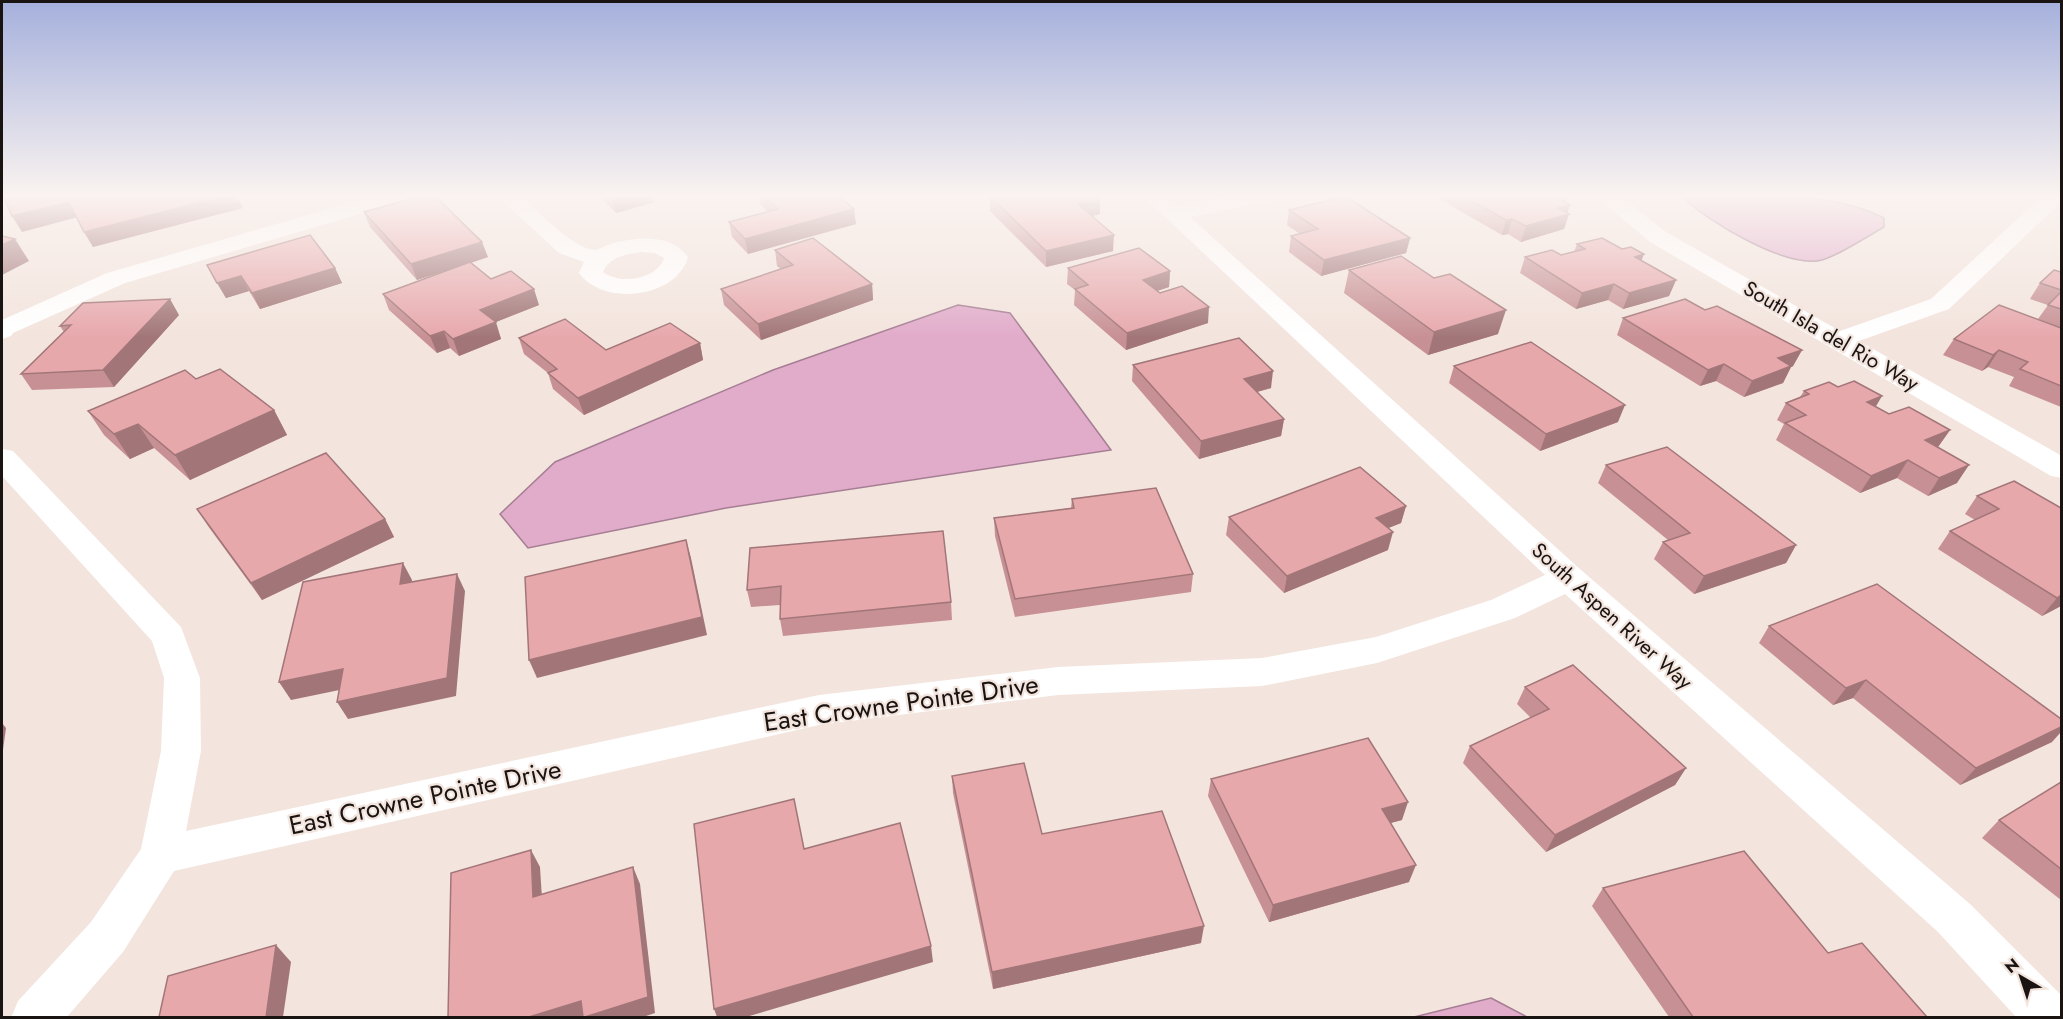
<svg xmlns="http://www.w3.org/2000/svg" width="2063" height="1019" viewBox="0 0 2063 1019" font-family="Jost,sans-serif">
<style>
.water{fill:#e1abca;stroke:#a57e93;stroke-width:1.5}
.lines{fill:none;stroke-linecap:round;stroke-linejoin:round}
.minor{fill:#fff;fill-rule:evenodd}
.wall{fill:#c79094}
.shaded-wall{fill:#a27678}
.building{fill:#e7a8ac;stroke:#a27678;stroke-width:1.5}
.labels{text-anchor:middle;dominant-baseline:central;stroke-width:4.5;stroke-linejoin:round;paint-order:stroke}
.street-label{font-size:21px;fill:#191412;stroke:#f3e4dd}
.near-street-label{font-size:26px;fill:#191412;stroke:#f3e4dd}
</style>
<rect width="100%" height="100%" fill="#f3e4dd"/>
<g class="water">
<path d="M1681,196c64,0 145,-7 203,22v9c-16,9 -46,29 -62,33 -36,9 -115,-39 -141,-64z"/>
<polygon points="958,305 1010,313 1111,450 726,508 528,548 500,514 555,462 773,370"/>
<polygon points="1491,998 1527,1017 1414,1017"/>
</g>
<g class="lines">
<g class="minor">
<polygon points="374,196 407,196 404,201 125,283 13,333 11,336 2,339 2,320 107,273"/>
<path d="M497,196h24c17,15 50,51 73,54 5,0 12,-5 17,-6 25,-7 60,-11 77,13 -11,41 -85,50 -109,16l5,-11 -25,-9zM641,252l14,1 9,5c-7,22 -45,27 -61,14 6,-15 24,-18 38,-20z"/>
<polygon points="1143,196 1166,196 1178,206 1230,196 1273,196 1270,201 1190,217 1581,570 1970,904 2062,996 2062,1018 2017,1018 1938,932 1565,594 1515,618 1377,663 1262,686 1058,695 819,725 174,871 123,952 66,1018 11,1018 18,1001 91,922 141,849 161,751 164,678 152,641 2,476 2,449 13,451 181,627 200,678 201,751 186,831 819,695 1058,667 1262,658 1376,637 1491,600 1545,575"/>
<polygon points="1596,196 1620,196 1666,232 1840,331 1931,299 2042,196 2062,196 2062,201 1949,309 1859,341 2062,456 2062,478 2051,476 1650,242"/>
</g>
</g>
<g class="wall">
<polygon points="599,196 653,196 655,202 616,213"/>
<polygon points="759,196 839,196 856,224 748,254 732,237 729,222 768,212 761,205"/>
<polygon points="988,196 1096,196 1100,199 1100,214 1092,216 1113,251 1046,267 990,211 990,197"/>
<polygon points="1437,196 1567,196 1565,203 1570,205 1567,213 1569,214 1564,229 1521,242 1508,234 1502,235 1436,197"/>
<polygon points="1289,210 1410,238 1406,253 1321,276 1289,252 1291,236 1300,234 1287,225"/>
<polygon points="364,212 488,257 471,263 491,279 539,305 495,322 501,339 459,356 450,348 437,353 389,310 383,294 442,272 417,280 370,227"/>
<polygon points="1577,244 1622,249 1644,254 1641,260 1676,280 1669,296 1623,309 1608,300 1576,309 1520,273 1525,257 1561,255 1574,252"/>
<polygon points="775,250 872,284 873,300 761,340 724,305 721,289 781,269 777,266"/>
<polygon points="207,265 335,268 342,283 260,309 249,291 226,298"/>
<polygon points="1068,268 1170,271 1169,287 1157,291 1208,323 1126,350 1074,305 1075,290 1067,284"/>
<polygon points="1349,270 1498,334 1428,355 1344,293"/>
<polygon points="2061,272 2061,407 2009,386 2014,377 1988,367 1982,371 1943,355 1954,339 2038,319 2048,305 2030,299 2040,283"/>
<polygon points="1705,310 1802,350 1793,366 1791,367 1783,383 1744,397 1716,381 1700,386 1617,335 1623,318"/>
<polygon points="179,315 114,387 32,390 21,374 64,332 60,326"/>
<polygon points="519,338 606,350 700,343 703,360 584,415 553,389 548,373 524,354"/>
<polygon points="1133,365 1271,388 1257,392 1284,419 1281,436 1199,459 1132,381"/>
<polygon points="1454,366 1618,422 1540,451 1449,383"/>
<polygon points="196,379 274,410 287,435 190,480 154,448 130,459 104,435 88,411"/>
<polygon points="1804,391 1875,407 1889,414 1950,430 1938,447 1957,483 1928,496 1897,478 1860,493 1776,440 1784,424 1777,420 1786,403 1800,397"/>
<polygon points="1606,465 1796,545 1786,563 1694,594 1654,559 1663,542 1668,540 1598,483"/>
<polygon points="2014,481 2061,606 2042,616 1938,549 1950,531 1975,520 1965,514 1977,496"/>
<polygon points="1072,499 1193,574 1191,592 1015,617 995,536 994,518 1071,508"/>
<polygon points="1406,506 1401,523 1388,528 1388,550 1284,593 1226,535 1229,517"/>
<polygon points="197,509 385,519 394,537 262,600 208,526"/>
<polygon points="750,548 951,602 952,620 783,636 780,619 780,605 751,607 747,590"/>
<polygon points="1769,626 2052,742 1960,785 1853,698 1833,705 1759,643"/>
<polygon points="1525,687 1686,768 1675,785 1546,852 1463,763 1470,746 1531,718 1517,704"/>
<polygon points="952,776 1042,834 1201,943 993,989 953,793"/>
<polygon points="1211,779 1402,820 1390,823 1409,882 1269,922 1208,796"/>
<polygon points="2061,782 2061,900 1982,838 1999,820"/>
<polygon points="1603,888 1828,953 1927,1017 1669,1017 1592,906"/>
</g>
<g class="shaded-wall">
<polygon points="226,196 237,196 243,208 93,247 84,232"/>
<polygon points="619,196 653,196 655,202 616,213 612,198"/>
<polygon points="1568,196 1564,207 1570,205 1566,215 1569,214 1564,229 1521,242 1526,226 1558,199"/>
<polygon points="1100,199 1100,214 1078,219 1078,204"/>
<polygon points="69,202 78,217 22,232 12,216"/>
<polygon points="854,209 856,224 748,254 745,239"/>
<polygon points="1512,219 1508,234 1502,235 1506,220"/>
<polygon points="1114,235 1113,251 1046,267 1046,251"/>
<polygon points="1410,238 1406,253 1321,276 1324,260"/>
<polygon points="15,239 29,261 2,275 2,245"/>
<polygon points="482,242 488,257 417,280 411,264"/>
<polygon points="1644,254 1638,270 1635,257"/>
<polygon points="335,268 342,283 260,309 252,293"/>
<polygon points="1170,271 1169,287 1142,296 1143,280"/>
<polygon points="241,276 249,291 226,298 217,283"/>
<polygon points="1676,280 1669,296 1623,309 1629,293"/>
<polygon points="872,284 873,300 761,340 758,324"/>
<polygon points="1614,284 1608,300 1576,309 1582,293"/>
<polygon points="534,289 539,305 486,326 480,310"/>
<polygon points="170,299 179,315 114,387 103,370"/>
<polygon points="1209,307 1208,323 1126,350 1127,333"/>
<polygon points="1506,310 1498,334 1428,355 1434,332"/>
<polygon points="496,322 501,339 459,356 453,339"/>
<polygon points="444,331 450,348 437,353 430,336"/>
<polygon points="700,343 703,360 584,415 578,398"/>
<polygon points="1802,350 1793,366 1791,367 1783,383 1744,397 1752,381 1778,358"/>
<polygon points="1999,350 1988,367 1982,371 1993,355"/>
<polygon points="1724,364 1716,381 1700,386 1708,370"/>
<polygon points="1273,371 1271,388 1242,396 1244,379"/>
<polygon points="1882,396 1872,413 1867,402"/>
<polygon points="1625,405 1618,422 1540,451 1546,434"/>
<polygon points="274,410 287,435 190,480 175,455"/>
<polygon points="1284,419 1281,436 1199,459 1201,441"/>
<polygon points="138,424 154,448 130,459 114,434"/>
<polygon points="1950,430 1938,447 1914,457 1925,440"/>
<polygon points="1908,460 1897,478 1860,493 1871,476"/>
<polygon points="1969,465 1957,483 1928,496 1939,478"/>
<polygon points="1406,506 1401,523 1371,535 1376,518"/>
<polygon points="385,519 394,537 262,600 251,583"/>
<polygon points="1393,532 1388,550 1284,593 1287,576"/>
<polygon points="686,540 691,558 707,635 537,678 529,660"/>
<polygon points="1796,545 1786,563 1694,594 1704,576"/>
<polygon points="403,563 412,580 409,602 400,584"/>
<polygon points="457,574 465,591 456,696 348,719 337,702"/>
<polygon points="2061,595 2061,606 2042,616 2057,598"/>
<polygon points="343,669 354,687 291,700 279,682"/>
<polygon points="1866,680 1853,698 1833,705 1846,688"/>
<polygon points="2,723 6,728 2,757"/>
<polygon points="2061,727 2061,732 2052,742 1960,785 1976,768"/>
<polygon points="1686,768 1675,785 1546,852 1555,835"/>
<polygon points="1408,802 1402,820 1376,827 1382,809"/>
<polygon points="531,850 540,867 543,914 533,897"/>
<polygon points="1416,865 1409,882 1269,922 1273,905"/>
<polygon points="633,867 640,884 655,1013 643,1017 529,1017"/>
<polygon points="1204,926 1201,943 993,989 992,972"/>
<polygon points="276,945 291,962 283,1017 266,1017"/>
<polygon points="931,946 933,962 746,1017 717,1017 714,1009"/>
</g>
<g class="building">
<polygon points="12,196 71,196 73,198 82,196 226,196 84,232 69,202 12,216 4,198"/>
<polygon points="421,196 435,196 482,242 411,264 364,212"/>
<polygon points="764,196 839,196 854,209 745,239 729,222 778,209"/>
<polygon points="990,196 1096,196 1100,199 1078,204 1114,235 1046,251"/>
<polygon points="1345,196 1410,238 1324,260 1291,236 1318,229 1289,210"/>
<polygon points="1463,196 1568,196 1558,199 1570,205 1558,208 1569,214 1526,226 1512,219 1506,220"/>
<polygon points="310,235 335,268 252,293 241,276 217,283 207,265"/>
<polygon points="2,236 15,239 2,245"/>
<polygon points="813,238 872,284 758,324 721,289 793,265 775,250"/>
<polygon points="1602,238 1622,249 1631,247 1644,254 1635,257 1676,280 1629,293 1614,284 1582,293 1525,257 1552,250 1561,255 1585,249 1577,244"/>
<polygon points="1139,248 1170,271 1143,280 1160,293 1182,286 1209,307 1127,333 1075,289 1088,285 1068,268"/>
<polygon points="1401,256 1434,278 1450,274 1506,310 1434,332 1349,270"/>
<polygon points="470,262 491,279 511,271 534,289 480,310 496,322 453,339 444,331 430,336 383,294"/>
<polygon points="2054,270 2061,272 2061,290 2040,283"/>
<polygon points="2061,292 2061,309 2048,305"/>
<polygon points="170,299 103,370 21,374 71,325 60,326 83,303"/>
<polygon points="1685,299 1705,310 1717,306 1802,350 1778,358 1791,366 1752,381 1724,364 1708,370 1623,318"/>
<polygon points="1999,305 2061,328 2061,386 2020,369 2028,362 1999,350 1993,355 1954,339"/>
<polygon points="565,319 606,350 670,323 700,343 578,398 548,373 557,369 519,338"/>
<polygon points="1239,338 1273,371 1244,379 1284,419 1201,441 1133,365"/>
<polygon points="1531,342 1625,405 1546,434 1454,366"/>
<polygon points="220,369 274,410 175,455 138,424 114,434 88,411 185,370 196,379"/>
<polygon points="1854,381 1882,396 1867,402 1889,414 1909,407 1950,430 1925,440 1969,465 1939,478 1908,460 1871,476 1785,423 1806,415 1786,403 1809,394 1804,391 1829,382 1838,387"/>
<polygon points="1667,447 1796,545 1704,576 1663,542 1690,533 1606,465"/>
<polygon points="326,453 385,519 251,583 197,509"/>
<polygon points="1360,467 1406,506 1376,518 1393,532 1287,576 1229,517"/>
<polygon points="2014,481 2061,508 2061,595 2057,598 1950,531 1999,509 1977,496"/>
<polygon points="1156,488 1193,574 1015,599 994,518 1074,508 1072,499"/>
<polygon points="943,531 951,602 780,619 781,586 747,590 750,548"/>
<polygon points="686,540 702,617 529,660 525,577"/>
<polygon points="403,563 400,584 457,574 447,678 337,702 343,669 279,682 303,582"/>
<polygon points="1877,584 2061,719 2061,727 1976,768 1866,680 1846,688 1769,626"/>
<polygon points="1573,665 1686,768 1555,835 1470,746 1549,709 1525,687"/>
<polygon points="1368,738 1408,802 1382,809 1416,865 1273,905 1211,779"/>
<polygon points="1024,763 1042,834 1162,811 1204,926 992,972 952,776"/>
<polygon points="2061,782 2061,869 1999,820"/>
<polygon points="794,799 804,849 900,823 931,946 714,1009 694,824"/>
<polygon points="531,850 533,897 633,867 648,997 585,1017 583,1017 581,1001 529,1017 448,1017 451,873"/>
<polygon points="1744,851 1828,953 1862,943 1927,1017 1693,1017 1603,888"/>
<polygon points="276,945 266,1017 159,1017 168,976"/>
</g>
<linearGradient id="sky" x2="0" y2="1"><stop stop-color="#a5b0dc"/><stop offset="0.58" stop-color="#faf3f0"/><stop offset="1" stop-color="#faf3f0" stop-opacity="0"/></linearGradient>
<rect width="2063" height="338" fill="url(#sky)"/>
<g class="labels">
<g class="street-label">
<text transform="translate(1831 336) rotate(30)">South Isla del Rio Way</text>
<text transform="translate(1612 616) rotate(42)">South Aspen River Way</text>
</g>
<g class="near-street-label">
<text transform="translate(901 703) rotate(-8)">East Crowne Pointe Drive</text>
<text transform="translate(425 797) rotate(-12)">East Crowne Pointe Drive</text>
</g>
</g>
<rect width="2063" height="1019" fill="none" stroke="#191412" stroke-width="6"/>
<g transform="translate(2021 977) rotate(321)" stroke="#f3e4dd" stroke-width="4.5" paint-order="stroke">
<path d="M0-4.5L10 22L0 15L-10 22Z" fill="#191412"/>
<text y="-9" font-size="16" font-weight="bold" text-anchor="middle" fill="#191412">N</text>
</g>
</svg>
